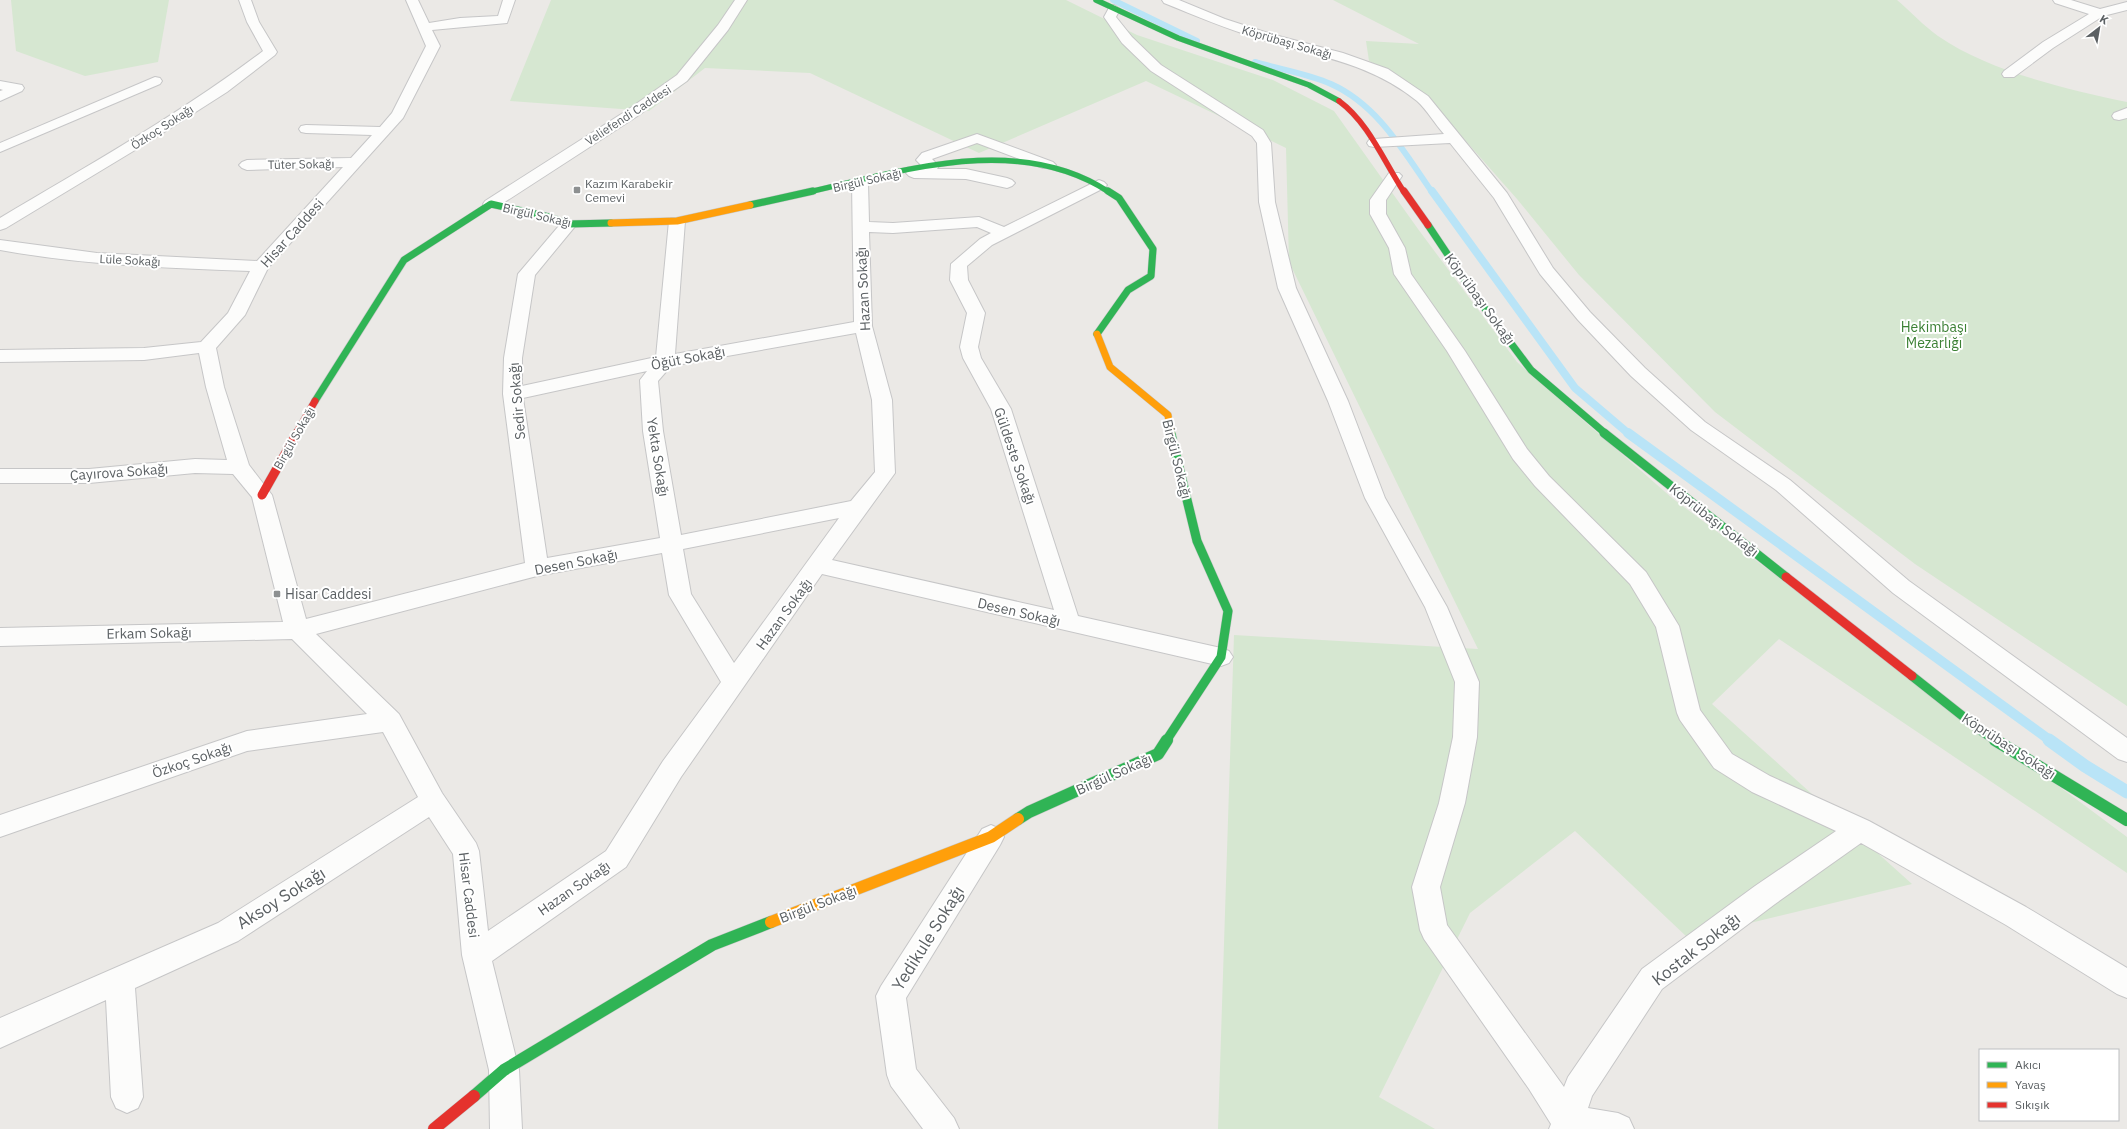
<svg xmlns="http://www.w3.org/2000/svg" width="2127" height="1129" viewBox="0 0 2127 1129" font-family="'IBM Plex Sans',sans-serif">
<style>
.green{fill:#d6e7d1}
.lines{fill:none;stroke-linecap:round;stroke-linejoin:round}
.stream-far3{stroke:#b9e4f7;stroke-width:6}
.stream-far2{stroke:#b9e4f7;stroke-width:8}
.stream-far1{stroke:#b9e4f7;stroke-width:10}
.stream{stroke:#b9e4f7;stroke-width:13}
.street-casing{stroke:#c6c6c7;stroke-width:2}
.fast-far3-casing{stroke:#c7c8c8;stroke-width:6}
.fast-far2-casing{stroke:#c7c8c8;stroke-width:8}
.fast-far1-casing{stroke:#c7c8c8;stroke-width:10}
.fast-casing{stroke:#c7c8c8;stroke-width:13}
.slow-far1-casing{stroke:#c7c8c8;stroke-width:8}
.slow-casing{stroke:#c7c8c8;stroke-width:13}
.jam-far3-casing{stroke:#c7c8c8;stroke-width:6}
.jam-far2-casing{stroke:#c7c8c8;stroke-width:8}
.jam-far1-casing{stroke:#c7c8c8;stroke-width:10}
.jam-casing{stroke:#c7c8c8;stroke-width:13}
.street{fill:#fcfcfb;fill-rule:evenodd}
.fast-far3{stroke:#30b455;stroke-width:5.5}
.fast-far2{stroke:#30b455;stroke-width:7}
.fast-far1{stroke:#30b455;stroke-width:9}
.fast{stroke:#30b455;stroke-width:12}
.slow-far1{stroke:#ff9f0a;stroke-width:7}
.slow{stroke:#ff9f0a;stroke-width:12}
.jam-far3{stroke:#e5322d;stroke-width:5.5}
.jam-far2{stroke:#e5322d;stroke-width:7}
.jam-far1{stroke:#e5322d;stroke-width:9}
.jam{stroke:#e5322d;stroke-width:12}
.poi-dot{fill:#8d9091;stroke:#fff;stroke-width:1.5}
.labels{text-anchor:middle;dominant-baseline:central;stroke-width:4;stroke-linejoin:round;paint-order:stroke}
.far-street-label{font-size:12px;fill:#5b6063;stroke:#fff}
.far-poi-label{font-size:12px;fill:#5b6063;stroke:#fff;text-anchor:start}
.street-label{font-size:14px;fill:#5b6063;stroke:#fff}
.park-label{font-size:14px;fill:#3c8135;stroke:#fff}
.poi-label{font-size:14px;fill:#5b6063;stroke:#fff;text-anchor:start}
.near-street-label{font-size:17px;fill:#5b6063;stroke:#fff}
</style>
<rect width="100%" height="100%" fill="#ebe9e6"/>
<g class="green">
<polygon points="11,0 169,0 158,62 85,76 16,51"/>
<polygon points="551,0 1066,0 1137,35 1273,80 1334,111 1418,229 1517,362 1672,498 2127,837 2127,873 1779,639 1712,704 1912,884 1688,938 1575,831 1470,913 1379,1097 1435,1129 1218,1129 1234,635 1478,649 1289,262 1286,148 1146,81 979,153 810,73 705,68 649,111 510,101"/>
<path d="M1333,0h564c14,12 27,26 41,36 52,36 129,53 189,66v604l-212,-142 -200,-152 -136,-137 -62,-76 -83,-94 -32,-27 -33,-17 -3,-20 53,3z"/>
</g>
<g class="lines">
<g class="stream-far3">
<polyline points="1113,0 1197,41"/>
<path d="M1255,62c24,7 54,12 76,22 47,21 73,68 101,108"/>
</g>
<polyline class="stream-far2" points="1432,191 1575,388 1629,434"/>
<polyline class="stream-far1" points="1628,433 2051,741"/>
<polyline class="stream" points="2049,740 2085,766 2127,792"/>
<g class="street-casing">
<g id="street">
<path d="M239,0h12l8,22 18,30 -2,3 -48,37 -72,46 -149,90 -6,2v-12c89,-53 180,-104 263,-167l-16,-29z"/>
<path d="M406,0h12l11,23 31,-5 38,-2 5,-16h12l-8,23 -75,7 8,16 -37,72 -135,150 -23,47 -29,33 8,39 25,78 23,30 34,124 219,-56 -22,-169 1,-36 14,-84 45,-53h12l2,3 -42,51 -13,83v28l134,-29 13,-136 2,-3h12l2,3 -10,133 179,-32 -2,-140 3,-3h10l3,3 1,40 24,1 86,-6 25,10 95,-47 5,2 3,3 -3,3 -112,57 -25,21 1,14 17,33 -7,34 3,11 30,51 67,207 143,32 8,3 4,6 -4,6 -8,3 -399,-92 -141,203 -55,90 -134,94 27,109 3,59h-32l-1,-59 -27,-115 -9,-101 -24,-37 -191,124 -103,47 8,109 -5,11 -11,5 -11,-5 -5,-11 -5,-97 -106,48v-30l218,-95 200,-126 -35,-65 -136,19 -247,86v-22l247,-84 120,-17 -75,-75 -292,7v-18l283,-6 -31,-125 -19,-23 -38,-1 -106,10h-89v-14h89l106,-10 32,1 -21,-73 -7,-34 -55,7 -144,2v-12l144,-2 57,-6 27,-29 22,-42c-84,-3 -167,-6 -250,-21v-10l97,13 160,8 86,-94 -96,3 -5,-2 -3,-3 3,-3 5,-2 104,-2 21,-23 -66,-2 -5,-1 -2,-3 2,-3 5,-1 74,2 12,-14 34,-67zM977,227l14,6 -11,6 -29,25 -1,16 17,33 -7,34 3,11 28,51 63,201 -222,-50 63,-87 -3,-73 -20,-74 -3,-94 24,1zM856,333l16,67 3,72 -24,29 -170,34 -18,-104 -5,-50 13,-15zM647,371l-7,9 3,51 17,107 -113,20 -24,-160zM839,518l-105,145 -43,-69 -8,-45zM662,553l7,42 52,87 -58,79 -57,90 -118,80 -9,-80 -3,-8 -34,-50 -43,-79 -83,-80 221,-58z"/>
<polygon points="735,0 747,0 728,30 687,81 636,117 497,207 485,207 483,204 485,201 626,111 677,75 718,25"/>
<path d="M1162,0h17l46,19 46,15 72,19 45,16 40,27 79,97 46,75 37,44 55,56 60,54 85,58 119,101 218,157v24l-9,-3 -225,-166 -117,-103 -85,-60 -60,-54 -53,-56 -38,-46 -46,-76 -44,-55 -76,4 -5,-1 -2,-3 2,-3 5,-1 70,-5c-9,-10 -17,-24 -27,-33 -48,-39 -100,-44 -157,-62 -33,-10 -64,-23 -96,-36z"/>
<polygon points="2053,0 2071,0 2100,9 2127,2 2127,10 2103,16 2053,48 2014,77 2004,77 2002,74 2004,71 2043,42 2089,14 2055,3"/>
<polygon points="1114,5 1120,9 1116,17 1132,37 1161,65 1263,130 1271,143 1275,202 1296,288 1348,401 1385,498 1447,607 1479,682 1477,737 1465,803 1440,887 1447,925 1564,1087 1568,1077 1642,969 1755,886 1836,831 1752,792 1714,768 1680,720 1677,713 1656,627 1630,584 1535,486 1513,459 1447,351 1394,274 1389,248 1370,214 1370,200 1389,173 1399,173 1402,176 1386,200 1386,214 1405,248 1411,274 1465,351 1527,449 1549,476 1646,572 1679,626 1700,710 1732,754 1770,776 1869,821 2026,907 2127,968 2127,998 2117,994 2006,925 1861,843 1775,904 1662,989 1592,1096 1588,1108 1618,1113 1629,1118 1634,1129 1549,1129 1551,1124 1529,1089 1424,939 1420,930 1412,887 1439,803 1453,737 1455,682 1425,607 1365,498 1328,401 1278,288 1259,202 1257,143 1252,136 1151,71 1122,43 1104,17 1110,6"/>
<polygon points="155,77 160,78 162,81 160,84 0,152 0,143"/>
<polygon points="0,81 22,85 24,88 22,91 0,101 0,91 3,90 0,89"/>
<polygon points="2127,108 2127,118 2119,120 2114,119 2112,116 2114,113"/>
<polygon points="977,134 1053,162 1056,165 1053,168 1043,168 977,143 932,159 939,166 937,169 966,169 1007,178 1012,180 1015,183 1012,186 1007,188 966,179 914,178 909,176 906,173 909,170 925,169 916,160 922,153"/>
<polygon points="991,825 1000,829 1004,837 1000,845 906,998 916,1069 954,1118 959,1129 923,1129 891,1086 887,1075 876,996 881,986 982,829"/>
</g>
</g>
<g class="fast-far3-casing">
<g id="fast-far3">
<polyline points="1096,0 1178,38 1309,85 1339,101"/>
<path d="M809,192c96,-22 210,-59 300,0"/>
</g>
</g>
<g class="fast-far2-casing">
<g id="fast-far2">
<polyline points="750,205 813,191"/>
<polyline points="1428,225 1474,294 1531,370 1606,434"/>
<polyline points="1097,334 1128,290 1151,276 1153,249 1119,198 1108,191"/>
<polyline points="315,401 404,260 491,204 549,217 569,224 611,223"/>
</g>
</g>
<g class="fast-far1-casing">
<g id="fast-far1">
<polyline points="1604,433 1786,577"/>
<polyline points="1912,676 1984,733 1997,741"/>
<polyline points="1166,741 1221,657 1228,611 1197,541 1171,434"/>
</g>
</g>
<g class="fast-casing">
<g id="fast">
<polyline points="1995,740 2127,820"/>
<polyline points="1018,819 1029,812 1158,754 1167,740"/>
<polyline points="474,1096 504,1070 712,945 771,922"/>
</g>
</g>
<g class="slow-far1-casing">
<g id="slow-far1">
<polyline points="611,223 677,221 750,205"/>
<polyline points="1097,334 1110,367 1168,415 1171,434"/>
</g>
</g>
<g class="slow-casing">
<polyline id="slow" points="771,922 991,837 1018,819"/>
</g>
<g class="jam-far3-casing">
<path id="jam-far3" d="M1339,101c30,22 45,61 65,91"/>
</g>
<g class="jam-far2-casing">
<g id="jam-far2">
<polyline points="1404,191 1428,225"/>
<polyline points="296,434 315,401"/>
</g>
</g>
<g class="jam-far1-casing">
<g id="jam-far1">
<polyline points="262,495 297,433"/>
<polyline points="1786,577 1912,676"/>
</g>
</g>
<g class="jam-casing">
<polyline id="jam" points="434,1129 474,1096"/>
</g>
<use href="#street" class="street"/>
<use href="#fast-far3" class="fast-far3"/>
<use href="#fast-far2" class="fast-far2"/>
<use href="#fast-far1" class="fast-far1"/>
<use href="#fast" class="fast"/>
<use href="#slow-far1" class="slow-far1"/>
<use href="#slow" class="slow"/>
<use href="#jam-far3" class="jam-far3"/>
<use href="#jam-far2" class="jam-far2"/>
<use href="#jam-far1" class="jam-far1"/>
<use href="#jam" class="jam"/>
</g>
<g class="poi-dot">
<rect x="573" y="186" width="8" height="8" rx="2"/>
<rect x="273" y="590" width="8" height="8" rx="2"/>
</g>
<g class="labels">
<g class="far-street-label">
<text transform="translate(1287 42) rotate(16)">Köprübaşı Sokağı</text>
<text transform="translate(628 115) rotate(-33)">Veliefendi Caddesi</text>
<text transform="translate(162 127) rotate(-33)">Özkoç Sokağı</text>
<text transform="translate(301 164) rotate(-1)">Tüter Sokağı</text>
<text transform="translate(867 180) rotate(-13)">Birgül Sokağı</text>
<text transform="translate(537 215) rotate(13)">Birgül Sokağı</text>
<text transform="translate(130 260) rotate(3)">Lüle Sokağı</text>
<text transform="translate(294 438) rotate(-60)">Birgül Sokağı</text>
</g>
<g class="far-poi-label">
<text x="585" y="183">Kazım Karabekir<tspan x="585" dy="14">Cemevi</tspan></text>
</g>
<g class="street-label">
<text transform="translate(292 233) rotate(-48)">Hisar Caddesi</text>
<text transform="translate(863 289) rotate(-93)">Hazan Sokağı</text>
<text transform="translate(1480 299) rotate(54)">Köprübaşı Sokağı</text>
<text transform="translate(688 358) rotate(-11)">Öğüt Sokağı</text>
<text transform="translate(517 401) rotate(-95)">Sedir Sokağı</text>
<text transform="translate(1015 456) rotate(71)">Güldeste Sokağı</text>
<text transform="translate(658 457) rotate(81)">Yekta Sokağı</text>
<text transform="translate(1177 459) rotate(76)">Birgül Sokağı</text>
<text transform="translate(119 472) rotate(-4)">Çayırova Sokağı</text>
<text transform="translate(1714 520) rotate(38)">Köprübaşı Sokağı</text>
<text transform="translate(576 562) rotate(-11)">Desen Sokağı</text>
<text transform="translate(1019 612) rotate(13)">Desen Sokağı</text>
<text transform="translate(784 614) rotate(-54)">Hazan Sokağı</text>
<text transform="translate(149 633) rotate(-1)">Erkam Sokağı</text>
<text transform="translate(2009 746) rotate(33)">Köprübaşı Sokağı</text>
<text transform="translate(192 760) rotate(-19)">Özkoç Sokağı</text>
<text transform="translate(1114 774) rotate(-24)">Birgül Sokağı</text>
<text transform="translate(574 888) rotate(-35)">Hazan Sokağı</text>
<text transform="translate(469 895) rotate(83)">Hisar Caddesi</text>
<text transform="translate(818 904) rotate(-21)">Birgül Sokağı</text>
</g>
<g class="park-label">
<text x="1934" y="327">Hekimbaşı<tspan x="1934" dy="16">Mezarlığı</tspan></text>
</g>
<g class="poi-label">
<text x="285" y="594">Hisar Caddesi</text>
</g>
<g class="near-street-label">
<text transform="translate(281 898) rotate(-32)">Aksoy Sokağı</text>
<text transform="translate(928 938) rotate(-58)">Yedikule Sokağı</text>
<text transform="translate(1696 949) rotate(-38)">Kostak Sokağı</text>
</g>
</g>
<rect x="1979" y="1049" width="140" height="72" fill="#ffffff" stroke="#bdbfc1"/>
<rect x="1987" y="1062" width="20" height="6" fill="#30b455" stroke="#bdbfc1"/>
<text x="2015" y="1069" font-size="12" fill="#5b6063">Akıcı</text>
<rect x="1987" y="1082" width="20" height="6" fill="#ff9f0a" stroke="#bdbfc1"/>
<text x="2015" y="1089" font-size="12" fill="#5b6063">Yavaş</text>
<rect x="1987" y="1102" width="20" height="6" fill="#e5322d" stroke="#bdbfc1"/>
<text x="2015" y="1109" font-size="12" fill="#5b6063">Sıkışık</text>
<g transform="translate(2099 28) rotate(31)" stroke="#ffffff" stroke-width="3" paint-order="stroke">
<path d="M0-3L7 15L0 10L-7 15Z" fill="#5b6063"/>
<text y="-6" font-size="11" font-weight="bold" text-anchor="middle" fill="#5b6063">K</text>
</g>
</svg>
